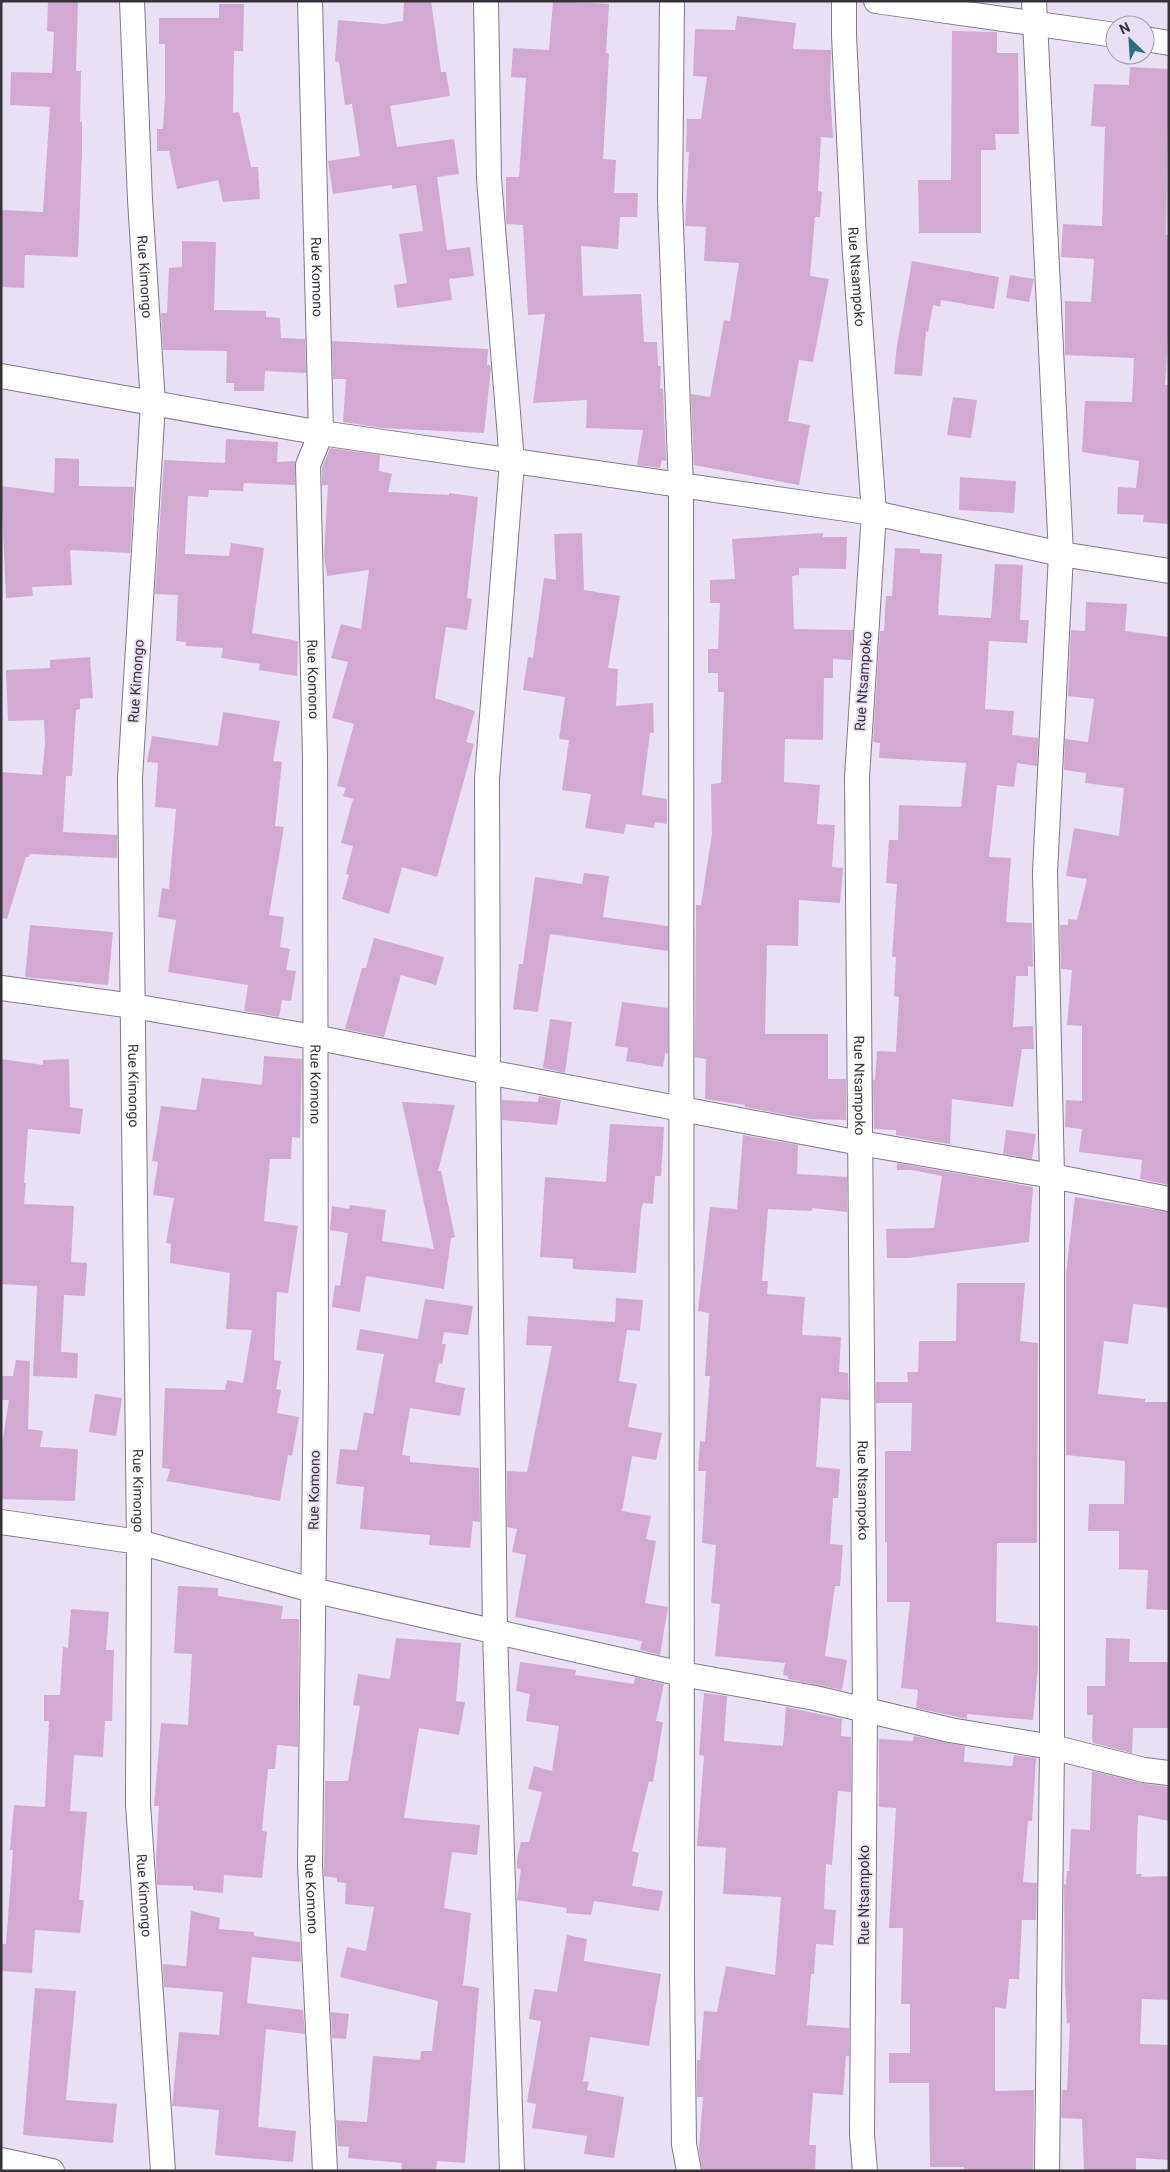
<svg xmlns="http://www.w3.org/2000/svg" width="1170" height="2172" viewBox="0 0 1170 2172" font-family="Roboto,sans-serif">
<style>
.building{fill:#d2aad1}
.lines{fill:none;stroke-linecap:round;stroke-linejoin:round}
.street-casing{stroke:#81798a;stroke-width:26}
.street{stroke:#fff;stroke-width:24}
.labels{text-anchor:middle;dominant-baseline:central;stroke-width:4;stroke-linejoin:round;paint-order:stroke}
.street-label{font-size:14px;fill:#363239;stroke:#e9e0f3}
</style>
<rect width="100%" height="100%" fill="#e9e0f3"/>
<g class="building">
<polygon points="48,1 78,1 76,71 81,71 80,122 82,122 82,153 78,257 25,255 24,288 1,287 1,210 43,212 50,107 10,105 11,72 52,73 54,32 47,31"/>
<polygon points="404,1 431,1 441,72 446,72 450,96 390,106 397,147 454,139 459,174 437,177 447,250 470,247 474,276 449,279 452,300 397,308 394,285 407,283 399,234 423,231 416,185 392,189 392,185 333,194 328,161 360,156 352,104 345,105 339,62 335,61 338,20 384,24 403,21"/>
<polygon points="553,1 609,4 606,53 609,54 603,159 616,160 614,193 638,193 637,217 620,217 618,249 581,246 583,296 641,294 644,342 657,342 658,366 661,366 660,388 663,389 666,461 662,460 660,468 637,465 643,430 586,428 587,400 533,403 545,314 528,315 523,225 506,224 506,177 519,177 526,78 511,77 513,48 549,50"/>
<polygon points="219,4 244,4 243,51 234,51 233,113 239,112 251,167 258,167 260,199 223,202 218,180 177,189 169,151 157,151 157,129 163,129 165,96 165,44 159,44 159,18 219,18"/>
<polygon points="737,16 796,23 793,49 831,50 830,89 833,138 821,137 818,191 822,192 820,217 815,217 810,276 829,279 813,362 799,360 788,421 810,425 799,485 694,465 691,394 710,397 724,320 730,321 739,263 704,261 706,227 685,226 689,152 686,152 687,119 701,119 707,77 693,76 695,29 735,30"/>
<polygon points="952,31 997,32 997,53 1018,53 1019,134 995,134 996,150 981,150 981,233 919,233 918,180 951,180"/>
<polygon points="1130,67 1169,69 1166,235 1169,235 1169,326 1165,385 1169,385 1169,524 1143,522 1144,515 1117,514 1118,487 1136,488 1139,461 1082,452 1085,401 1132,402 1134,358 1065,355 1065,301 1091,302 1094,259 1061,257 1063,224 1102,226 1105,127 1091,126 1094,84 1129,85"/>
<polygon points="182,241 216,242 214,310 266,311 266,317 280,318 281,338 305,339 306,373 265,371 264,391 234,391 234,383 226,383 227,351 163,350 161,313 167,313 169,268 182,267"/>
<polygon points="912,261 999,277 994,309 941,300 940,307 933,305 928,332 926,331 922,376 894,374 897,345"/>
<polygon points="1010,275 1034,279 1029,302 1006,298"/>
<polygon points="332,341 488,349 487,365 490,365 491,368 484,433 382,428 343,422 346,379 333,379"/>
<polygon points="953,397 977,400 971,438 947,435"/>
<polygon points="226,439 278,442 277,462 295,461 295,485 244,483 243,491 209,490 208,497 188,496 185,554 229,556 231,543 264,548 252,633 298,641 297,676 259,670 260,664 221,658 223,648 186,646 186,642 176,641 178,595 155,594 164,460 225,463"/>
<polygon points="330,448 380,455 379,471 392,474 388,492 449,495 449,493 478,497 467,598 472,599 467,630 446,627 435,698 475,711 466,742 474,744 437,877 402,867 389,914 342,899 349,875 346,874 353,846 341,843 353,799 343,796 346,788 337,786 354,724 332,718 348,662 331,658 341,624 361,629 369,570 327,576 324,556 328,485 322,485 322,468"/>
<polygon points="55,458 79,459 79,486 134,487 130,553 70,550 72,585 32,587 33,596 6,598 1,486 54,493"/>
<polygon points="960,477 1016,481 1014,513 959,510"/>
<polygon points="582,533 584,590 620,596 608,668 618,669 616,706 653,703 654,733 650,733 642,795 667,799 667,824 655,822 654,828 626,824 624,834 585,828 591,794 562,790 569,740 559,739 565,697 523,690 528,657 533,658 544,578 556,580 554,534"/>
<polygon points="823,533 823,537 847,537 846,569 799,568 799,575 792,576 794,629 853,630 851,660 833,659 833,678 824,678 823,740 785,739 784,782 820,785 817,824 835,825 832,867 843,868 840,903 799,900 798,946 767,945 765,1034 828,1034 828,1079 846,1079 846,1120 810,1119 745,1107 745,1105 705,1099 706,1059 695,1057 696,905 701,905 712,834 711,784 721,783 724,692 718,692 718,673 708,673 708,649 718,649 720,603 710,603 710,580 735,579 732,539"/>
<polygon points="895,548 920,549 920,553 942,554 938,615 991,618 995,564 1023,565 1020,620 1029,620 1027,643 989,641 985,709 1014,711 1012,735 1038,738 1037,766 1017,763 1014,787 997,785 989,857 1011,858 1006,922 1032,923 1033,967 1028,966 1028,976 1016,976 1013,1027 1033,1026 1034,1049 1022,1049 1013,1107 952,1099 950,1144 896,1135 896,1130 874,1129 873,1080 875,1080 877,1051 896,1052 899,997 894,996 896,957 892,957 897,884 886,883 889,840 898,840 899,805 961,807 966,763 879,758 880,743 873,742 880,631 884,631 886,596 892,596"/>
<polygon points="1086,602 1127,604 1125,631 1169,637 1169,1185 1140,1179 1142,1160 1079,1152 1082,1129 1065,1127 1066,1100 1082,1101 1082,1026 1067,1025 1072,970 1061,969 1060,925 1068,925 1068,919 1077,920 1087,879 1066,876 1074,828 1119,836 1124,788 1085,783 1086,773 1064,770 1065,739 1088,742 1094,699 1068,696 1071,630 1085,631"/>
<polygon points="90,657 93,698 80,699 80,709 76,710 72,776 66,776 63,832 117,835 117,858 30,854 29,857 26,857 7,919 1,918 1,772 42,775 45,744 44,720 8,721 6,670 50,668 50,660"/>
<polygon points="223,712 280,721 273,761 282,762 275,826 284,827 269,915 284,917 280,947 290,949 286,970 296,971 291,1001 282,1000 279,1017 244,1011 248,985 168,972 176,920 158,917 162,888 169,889 176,809 155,807 158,763 147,762 152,736 218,746"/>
<polygon points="584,873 609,876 603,917 668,926 668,951 550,934 538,1012 513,1009 519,964 523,964 535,877 582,884"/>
<polygon points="30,925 113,932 108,985 25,977"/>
<polygon points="374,938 444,957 436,985 401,975 384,1037 345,1029 362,968 366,968"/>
<polygon points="622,1002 668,1008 668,1054 665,1053 663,1067 626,1061 628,1048 615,1046"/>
<polygon points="550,1019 572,1022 565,1073 543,1068"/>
<polygon points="264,1056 302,1059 300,1138 292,1137 291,1159 270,1159 264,1221 298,1226 288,1293 277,1292 274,1360 281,1361 276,1389 281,1390 277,1413 299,1417 292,1456 288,1455 280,1501 167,1481 170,1469 162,1468 165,1388 225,1390 227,1380 243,1383 252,1330 226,1329 230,1273 170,1263 171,1244 166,1243 174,1198 153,1195 158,1162 152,1161 161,1106 196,1110 202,1078 262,1085"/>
<polygon points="1,1059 43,1065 43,1060 69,1059 70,1107 83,1109 80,1134 28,1129 24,1183 26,1183 24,1204 74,1206 71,1262 87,1263 85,1296 64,1295 61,1352 78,1353 77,1378 33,1376 37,1286 1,1284"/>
<polygon points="539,1096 561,1100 557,1125 502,1120 502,1100 538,1102"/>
<polygon points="402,1102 455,1105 438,1171 441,1171 455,1237 451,1238 444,1289 366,1276 360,1312 332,1307 335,1285 340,1286 348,1233 330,1230 332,1206 349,1209 350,1205 386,1210 382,1241 434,1249"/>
<polygon points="610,1124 664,1127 661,1176 655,1176 653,1204 643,1203 641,1211 636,1273 573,1269 573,1259 540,1257 545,1177 606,1182"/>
<polygon points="1006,1130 1036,1134 1032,1159 1003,1154"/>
<polygon points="743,1135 798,1145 797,1174 847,1177 847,1212 812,1208 812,1211 768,1209 762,1281 768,1281 767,1294 805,1297 802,1335 841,1337 839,1372 848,1373 849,1400 821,1398 816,1467 840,1469 838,1498 833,1498 830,1544 843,1545 840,1586 835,1586 825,1656 847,1660 842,1690 788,1679 788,1676 783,1675 785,1663 715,1656 720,1604 711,1603 716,1545 702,1543 706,1471 698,1471 700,1441 705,1442 710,1376 705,1376 709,1313 698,1311 710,1207 737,1209"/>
<polygon points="897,1163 1033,1187 1029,1242 908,1258 887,1258 886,1229 934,1228 942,1176 912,1170 897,1170"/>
<polygon points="1075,1197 1169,1212 1169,1308 1133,1304 1128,1344 1104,1341 1098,1394 1145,1399 1145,1402 1169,1402 1169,1610 1146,1609 1148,1570 1119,1569 1119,1531 1088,1531 1089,1504 1124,1504 1125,1461 1066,1455 1066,1273"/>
<polygon points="957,1283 1025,1283 1020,1341 1038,1343 1037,1543 997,1543 996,1622 1038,1626 1038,1668 1033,1720 967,1714 967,1719 916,1708 918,1690 901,1688 910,1602 887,1602 887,1542 885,1542 885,1451 911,1451 912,1403 876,1403 876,1382 908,1382 907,1372 918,1372 919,1341 956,1341"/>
<polygon points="616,1298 643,1300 640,1331 627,1330 619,1381 637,1384 628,1427 662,1433 656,1460 632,1456 622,1511 651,1516 646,1539 656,1541 645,1603 668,1607 660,1655 640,1650 642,1641 515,1617 526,1555 512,1552 517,1529 507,1527 507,1471 527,1472 552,1346 526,1345 528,1316 615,1322"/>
<polygon points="425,1299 473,1306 468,1335 444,1332 442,1344 446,1344 442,1364 439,1363 435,1382 465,1388 460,1416 410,1408 402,1455 410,1456 410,1462 479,1468 480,1522 473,1521 470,1548 429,1545 430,1535 360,1529 364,1487 336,1484 340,1449 357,1450 364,1412 373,1414 384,1354 356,1350 360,1329 418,1339"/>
<polygon points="16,1360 30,1361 28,1429 43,1431 40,1447 78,1449 75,1501 1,1499 1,1450 9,1400 1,1400 1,1376 13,1376"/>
<polygon points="95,1394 122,1398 116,1436 89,1432"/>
<polygon points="178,1586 218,1588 218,1596 283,1606 281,1619 299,1619 298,1747 277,1745 275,1769 268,1769 262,1831 267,1832 262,1878 224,1875 223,1893 193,1890 193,1886 157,1885 156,1859 159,1806 154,1806 161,1723 188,1725 192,1654 174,1653"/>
<polygon points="71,1609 109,1612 106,1650 114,1650 112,1721 105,1721 103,1757 74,1755 70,1811 87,1812 79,1900 84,1900 80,1933 35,1930 32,1973 1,1971 1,1944 6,1944 13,1850 10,1850 14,1805 45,1807 49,1721 44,1721 44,1695 60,1695 63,1647 68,1648"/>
<polygon points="396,1638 461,1643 456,1701 465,1702 459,1735 419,1728 404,1818 480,1825 477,1855 452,1852 444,1908 471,1913 463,1985 479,1988 465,2163 437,2161 436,2171 401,2171 402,2163 348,2158 349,2147 338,2146 336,2120 367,2122 373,2056 420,2060 421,2051 432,2051 438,2001 340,1977 347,1947 366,1951 374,1907 345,1904 346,1883 337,1882 337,1878 324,1876 325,1781 348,1781 360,1706 353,1705 358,1674 390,1679"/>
<polygon points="1106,1638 1130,1639 1129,1662 1169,1662 1169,1728 1133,1728 1132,1753 1093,1743 1092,1738 1093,1715 1087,1715 1087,1686 1105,1686"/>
<polygon points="520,1662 576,1670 575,1675 634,1684 635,1677 664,1684 656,1721 663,1722 653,1782 649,1781 632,1851 639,1853 632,1886 663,1891 659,1911 594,1901 591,1915 566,1913 567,1908 517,1900 521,1869 517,1868 517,1859 521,1842 529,1842 542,1792 528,1789 534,1766 552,1771 559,1726 526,1721 530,1694 516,1691"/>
<polygon points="704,1693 727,1696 724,1741 783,1746 786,1707 842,1719 841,1736 851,1737 851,1792 838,1791 832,1865 826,1864 824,1909 836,1910 833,1945 816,1944 814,1974 811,1974 807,2025 849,2028 849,2056 846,2056 843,2095 813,2093 809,2145 816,2145 815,2171 702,2171 699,2149 703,2097 697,2097 697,2060 700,2060 704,2011 717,2012 726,1966 775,1975 781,1897 723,1894 726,1848 697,1846 704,1756 699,1755"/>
<polygon points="914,1736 965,1746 964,1762 1012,1766 1014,1755 1036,1758 1032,1821 1028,1821 1023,1882 1037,1883 1036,1920 1022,1920 1019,1979 1009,1979 1006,2009 995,2007 995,2091 1034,2090 1033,2171 964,2171 964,2167 930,2167 929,2083 889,2083 889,2053 910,2053 910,2004 901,2004 903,1928 889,1928 896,1808 879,1807 879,1739 913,1741"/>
<polygon points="1092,1771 1141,1783 1169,1787 1169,1821 1138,1815 1136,1874 1142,1874 1141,1877 1169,1876 1169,2000 1142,1999 1140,2044 1169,2045 1169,2160 1136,2158 1136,2171 1084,2171 1082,2119 1061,2118 1062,2090 1067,2090 1070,2023 1067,2024 1065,1981 1064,1884 1066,1885 1067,1871 1069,1871 1071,1829 1090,1830"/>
<polygon points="191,1911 220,1918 219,1929 254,1932 254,1936 300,1942 301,1962 252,1957 247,2003 303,2010 305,2034 266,2029 258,2127 296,2131 293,2162 215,2155 219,2110 172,2106 179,2032 219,2035 223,1992 164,1987 163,1964 186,1966"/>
<polygon points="567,1935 587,1939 584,1961 661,1974 649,2046 590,2037 583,2081 589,2082 587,2090 624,2097 614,2158 584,2154 587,2136 532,2128 536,2104 527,2102 541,2021 529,2019 534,1989 557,1992"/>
<polygon points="35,1988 76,1991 66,2100 117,2104 113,2143 23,2135"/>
<polygon points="331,2012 349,2014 346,2039 332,2038"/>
</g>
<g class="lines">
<g class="street-casing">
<g id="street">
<path id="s1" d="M132,1l8,199 13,204 -23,374 9,764 -1,262 25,367"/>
<path id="s2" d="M310,1l11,432 -13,32 7,292 1,620 -6,488 15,306"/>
<polyline points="486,1 489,179 512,462 487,779 488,1072 495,1632 512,2171"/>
<polyline points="672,1 670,200 681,487 682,1974 684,2144 689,2171"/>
<path id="s3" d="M844,1v35l10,204 20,273 -17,264 8,931 -3,426 3,37"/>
<polyline points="876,1 1115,35"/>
<polyline points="1034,1 1061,554 1045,872 1052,1176 1052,1747 1047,2171"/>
<polyline points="1145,39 1169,43"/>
<polyline points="1,376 321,433 874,513 1061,554 1169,571"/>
<polyline points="1,988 133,1006 314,1037 488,1072 860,1143 1052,1176 1169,1199"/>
<polyline points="1,1522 139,1542 312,1590 682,1674 815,1698 950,1730 1052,1747 1144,1770 1169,1773"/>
<polyline points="1,2160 52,2171"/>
</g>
</g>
<use href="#street" class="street"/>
</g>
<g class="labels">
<g class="street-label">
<text stroke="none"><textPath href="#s3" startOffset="276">Rue Ntsampoko</textPath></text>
<text stroke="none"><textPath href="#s1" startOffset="276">Rue Kimongo</textPath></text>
<text stroke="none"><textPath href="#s2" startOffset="276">Rue Komono</textPath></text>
<text stroke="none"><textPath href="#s2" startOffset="681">Rue Komono</textPath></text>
<text transform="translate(136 681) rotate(-86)">Rue Kimongo</text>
<text transform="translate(863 681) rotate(-86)">Rue Ntsampoko</text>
<text stroke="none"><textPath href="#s2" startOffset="1086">Rue Komono</textPath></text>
<text stroke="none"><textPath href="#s3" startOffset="1086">Rue Ntsampoko</textPath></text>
<text stroke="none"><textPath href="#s1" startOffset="1086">Rue Kimongo</textPath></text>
<text transform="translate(314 1490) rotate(-89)">Rue Komono</text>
<text stroke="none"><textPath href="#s3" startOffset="1491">Rue Ntsampoko</textPath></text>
<text stroke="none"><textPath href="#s1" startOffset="1491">Rue Kimongo</textPath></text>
<text stroke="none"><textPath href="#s2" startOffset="1896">Rue Komono</textPath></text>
<text transform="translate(864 1895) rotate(-90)">Rue Ntsampoko</text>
<text stroke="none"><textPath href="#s1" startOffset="1896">Rue Kimongo</textPath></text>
</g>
</g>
<rect width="1170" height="2172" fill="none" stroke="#363239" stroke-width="5"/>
<g transform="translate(1130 40) rotate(335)"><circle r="24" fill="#e9e0f3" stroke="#a19aa9"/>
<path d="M0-4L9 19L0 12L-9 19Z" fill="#2a717d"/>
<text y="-8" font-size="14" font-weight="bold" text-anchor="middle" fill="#363239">N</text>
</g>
</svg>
